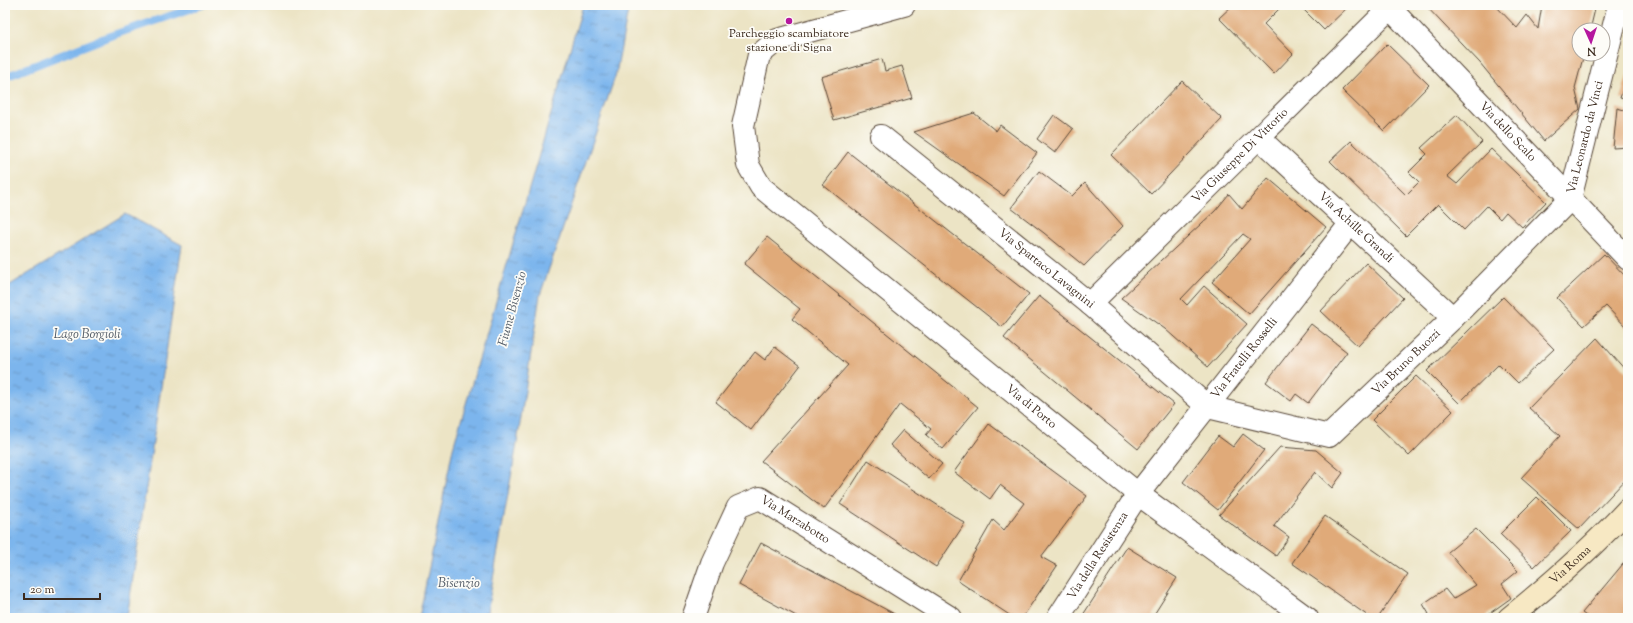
<svg xmlns="http://www.w3.org/2000/svg" width="1633" height="623" viewBox="0 0 1633 623" font-family="'Sorts Mill Goudy',serif">
<style>
.water{fill:url(#water-ripples);stroke:#5c7086}
.lines{fill:none;stroke-linecap:round;stroke-linejoin:round}
.stream{stroke:#7cb5ed;stroke-width:8}
.building{fill:#e0aa79}
.minor-casing{stroke:#564637;stroke-width:24}
.secondary-casing{stroke:#564637;stroke-width:24}
.minor{stroke:#fff;stroke-width:22}
.secondary{stroke:#f7e8c3;stroke-width:22}
.poi-dot{fill:#b5179e;stroke:#fdfcf7;stroke-width:1.5}
.labels{text-anchor:middle;dominant-baseline:central;stroke-width:3.5;stroke-linejoin:round;paint-order:stroke}
.poi-label{font-size:12px;fill:#3b2a1e;stroke:#fdfcf7}
.street-label{font-size:12px;fill:#3b2a1e;stroke:#fdfcf7}
.water-label{font-size:13px;font-style:italic;fill:#525b66;stroke:#fdfcf7}
</style>
<defs>
<pattern id="water-ripples" width="26" height="14" patternUnits="userSpaceOnUse"><rect width="26" height="14" fill="#7cb5ed"/><path d="M2 4q2-2 4 0t4 0M15 11q2-2 4 0t4 0" fill="none" stroke="#6793bf"/></pattern>
</defs>
<rect width="100%" height="100%" fill="#fdfcf7"/>
<filter id="ink" filterUnits="userSpaceOnUse"><feTurbulence type="fractalNoise" baseFrequency=".025" numOctaves="2"/><feDisplacementMap in="SourceGraphic" scale="8" xChannelSelector="R" yChannelSelector="G"/><feConvolveMatrix kernelMatrix="1 2 1 2 8 2 1 2 1" color-interpolation-filters="sRGB"/></filter>
<filter id="wash" filterUnits="userSpaceOnUse"><feTurbulence type="fractalNoise" baseFrequency=".012" numOctaves="4" result="noise"/><feDisplacementMap in="SourceGraphic" scale="16" xChannelSelector="R" yChannelSelector="G"/><feGaussianBlur stdDeviation="0.9" result="paint"/><feColorMatrix in="noise" values="0 0 0 0 0 0 0 0 0 0 0 0 0 0 0 0 0 1.4 0 .05"/><feComposite in="paint" operator="in"/></filter>
<g filter="url(#wash)">
<rect width="100%" height="100%" fill="#ece4c5"/>
<g class="water">
<polygon points="583,5 629,5 616,74 540,295 516,449 486,618 419,618 453,448"/>
<polygon points="125,214 182,245 127,618 5,618 5,288"/>
</g>
<g class="lines">
<polyline class="stream" points="5,77 110,36 202,5"/>
</g>
<g id="blocks">
<g class="building">
<polygon points="1233,5 1244,5 1247,8 1251,5 1283,5 1264,24 1293,54 1274,74 1219,18"/>
<polygon points="1308,5 1350,5 1324,30 1303,9"/>
<polygon points="1425,5 1495,5 1517,28 1527,15 1538,29 1542,5 1596,5 1590,30 1579,30 1579,54 1584,54 1575,88 1580,109 1544,141 1480,63"/>
<polygon points="1387,44 1429,85 1384,131 1342,90"/>
<polygon points="882,59 885,71 902,66 912,98 834,120 821,77"/>
<polygon points="1628,74 1628,100 1620,98"/>
<polygon points="1182,81 1222,119 1151,194 1111,155"/>
<polygon points="1617,108 1628,111 1628,147 1613,148"/>
<polygon points="974,113 996,131 1000,125 1037,153 1004,196 914,132"/>
<polygon points="1054,115 1073,129 1055,153 1037,139"/>
<polygon points="1457,115 1482,142 1447,176 1457,184 1491,149 1546,202 1522,227 1506,212 1500,219 1487,206 1464,230 1438,204 1406,236 1330,161 1351,141 1406,195 1419,182 1409,172 1427,154 1421,148"/>
<polygon points="848,152 1029,294 1002,327 823,185"/>
<polygon points="1039,171 1072,196 1085,183 1123,226 1084,266 1044,233 1011,208"/>
<polygon points="1268,178 1326,227 1249,314 1212,282 1250,239 1243,234 1181,299 1187,305 1204,286 1247,324 1208,367 1165,329 1121,298 1215,211 1229,194 1242,209"/>
<polygon points="767,237 978,407 943,449 926,435 931,429 900,404 824,509 761,461 848,365 792,319 800,309 744,264"/>
<polygon points="1604,254 1628,279 1628,329 1606,306 1584,326 1557,298"/>
<polygon points="1366,263 1403,298 1358,346 1321,311"/>
<polygon points="1039,296 1174,404 1138,449 1004,338"/>
<polygon points="1503,297 1554,349 1518,383 1499,364 1459,403 1427,371"/>
<polygon points="1311,324 1347,352 1308,403 1296,394 1291,401 1266,382"/>
<polygon points="1597,338 1628,373 1628,477 1579,529 1521,478 1560,436 1529,408"/>
<polygon points="775,347 800,366 751,430 716,402 755,352 765,360"/>
<polygon points="1416,376 1453,411 1409,456 1372,420"/>
<polygon points="989,424 1087,496 1041,557 1057,566 1022,618 1014,618 958,581 993,520 1004,530 1024,503 1000,485 990,499 954,472"/>
<polygon points="903,430 942,464 929,479 890,445"/>
<polygon points="1243,434 1264,450 1218,510 1183,482 1218,436 1233,447"/>
<polygon points="1280,447 1316,450 1343,473 1332,488 1315,472 1274,526 1289,537 1276,556 1219,515"/>
<polygon points="868,460 965,523 936,567 840,504"/>
<polygon points="1537,497 1571,531 1534,567 1500,534"/>
<polygon points="1325,516 1408,574 1378,618 1371,618 1292,563"/>
<polygon points="1476,529 1518,571 1502,584 1511,598 1483,618 1423,618 1429,614 1423,604 1445,589 1453,599 1476,585 1448,552"/>
<polygon points="761,543 902,618 800,618 739,585"/>
<polygon points="1127,547 1177,578 1153,616 1157,618 1081,618"/>
<polygon points="1628,558 1628,618 1589,618 1582,613"/>
</g>
</g>
</g>
<g filter="url(#ink)">
<use href="#blocks" fill-opacity="0" stroke="#564637" stroke-width="1"/>
<g class="lines">
<g class="minor-casing">
<g id="minor">
<path id="s1" d="M904,5l-127,35 -18,15 -16,71 5,39 13,22 377,307 169,124"/>
<path id="s2" d="M1387,5l241,254"/>
<path id="s3" d="M881,136l209,168 118,103 121,29 124,-118 117,-119 49,-194"/>
<path id="s4" d="M1259,138l194,180"/>
<path id="s5" d="M1090,304l300,-296"/>
<path id="s6" d="M693,618l19,-55 26,-56 22,-9 191,120"/>
<path id="s7" d="M1058,618l80,-124 213,-271"/>
</g>
</g>
<g class="secondary-casing">
<g id="secondary">
<path id="s8" d="M1509,618c42,-34 82,-69 119,-109"/>
</g>
</g>
<use href="#minor" class="minor"/>
<use href="#secondary" class="secondary"/>
</g>
</g>
<circle class="poi-dot" cx="789" cy="21" r="4"/>
<g class="labels">
<g class="poi-label">
<text x="789" y="34">Parcheggio scambiatore<tspan x="789" dy="14">stazione di Signa</tspan></text>
</g>
<g class="street-label">
<text stroke="none"><textPath href="#s2" startOffset="175">Via dello Scalo</textPath></text>
<text stroke="none"><textPath href="#s3" startOffset="951">Via Leonardo da Vinci</textPath></text>
<text stroke="none"><textPath href="#s5" startOffset="211">Via Giuseppe Di Vittorio</textPath></text>
<text stroke="none"><textPath href="#s4" startOffset="132">Via Achille Grandi</textPath></text>
<text stroke="none"><textPath href="#s3" startOffset="212">Via Spartaco Lavagnini</textPath></text>
<text stroke="none"><textPath href="#s7" startOffset="320">Via Fratelli Rosselli</textPath></text>
<text stroke="none"><textPath href="#s3" startOffset="656">Via Bruno Buozzi</textPath></text>
<text stroke="none"><textPath href="#s1" startOffset="641">Via di Porto</textPath></text>
<text stroke="none"><textPath href="#s6" startOffset="185">Via Marzabotto</textPath></text>
<text stroke="none"><textPath href="#s7" startOffset="74">Via della Resistenza</textPath></text>
<text stroke="none"><textPath href="#s8" startOffset="81">Via Roma</textPath></text>
</g>
<g class="water-label">
<text transform="translate(513 309) rotate(-75)">Fiume Bisenzio</text>
<text x="87" y="335">Lago Borgioli</text>
<text x="459" y="584">Bisenzio</text>
</g>
</g>
<rect width="1633" height="623" fill="none" stroke="#fdfcf7" stroke-width="20"/>
<g transform="translate(1591 42) rotate(177)"><circle r="19" fill="#fdfcf7" stroke="#afa8a0"/>
<path d="M0-3L7 15L0 10L-7 15Z" fill="#b5179e"/>
<text y="-6" font-size="11" font-weight="bold" text-anchor="middle" fill="#3b2a1e">N</text>
</g>
<path d="M24 593v6h76v-6" fill="none" stroke="#3b2a1e" stroke-width="2"/>
<text x="30" y="593" font-size="12" fill="#3b2a1e" stroke="#fdfcf7" stroke-width="3" paint-order="stroke">20 m</text>
</svg>
